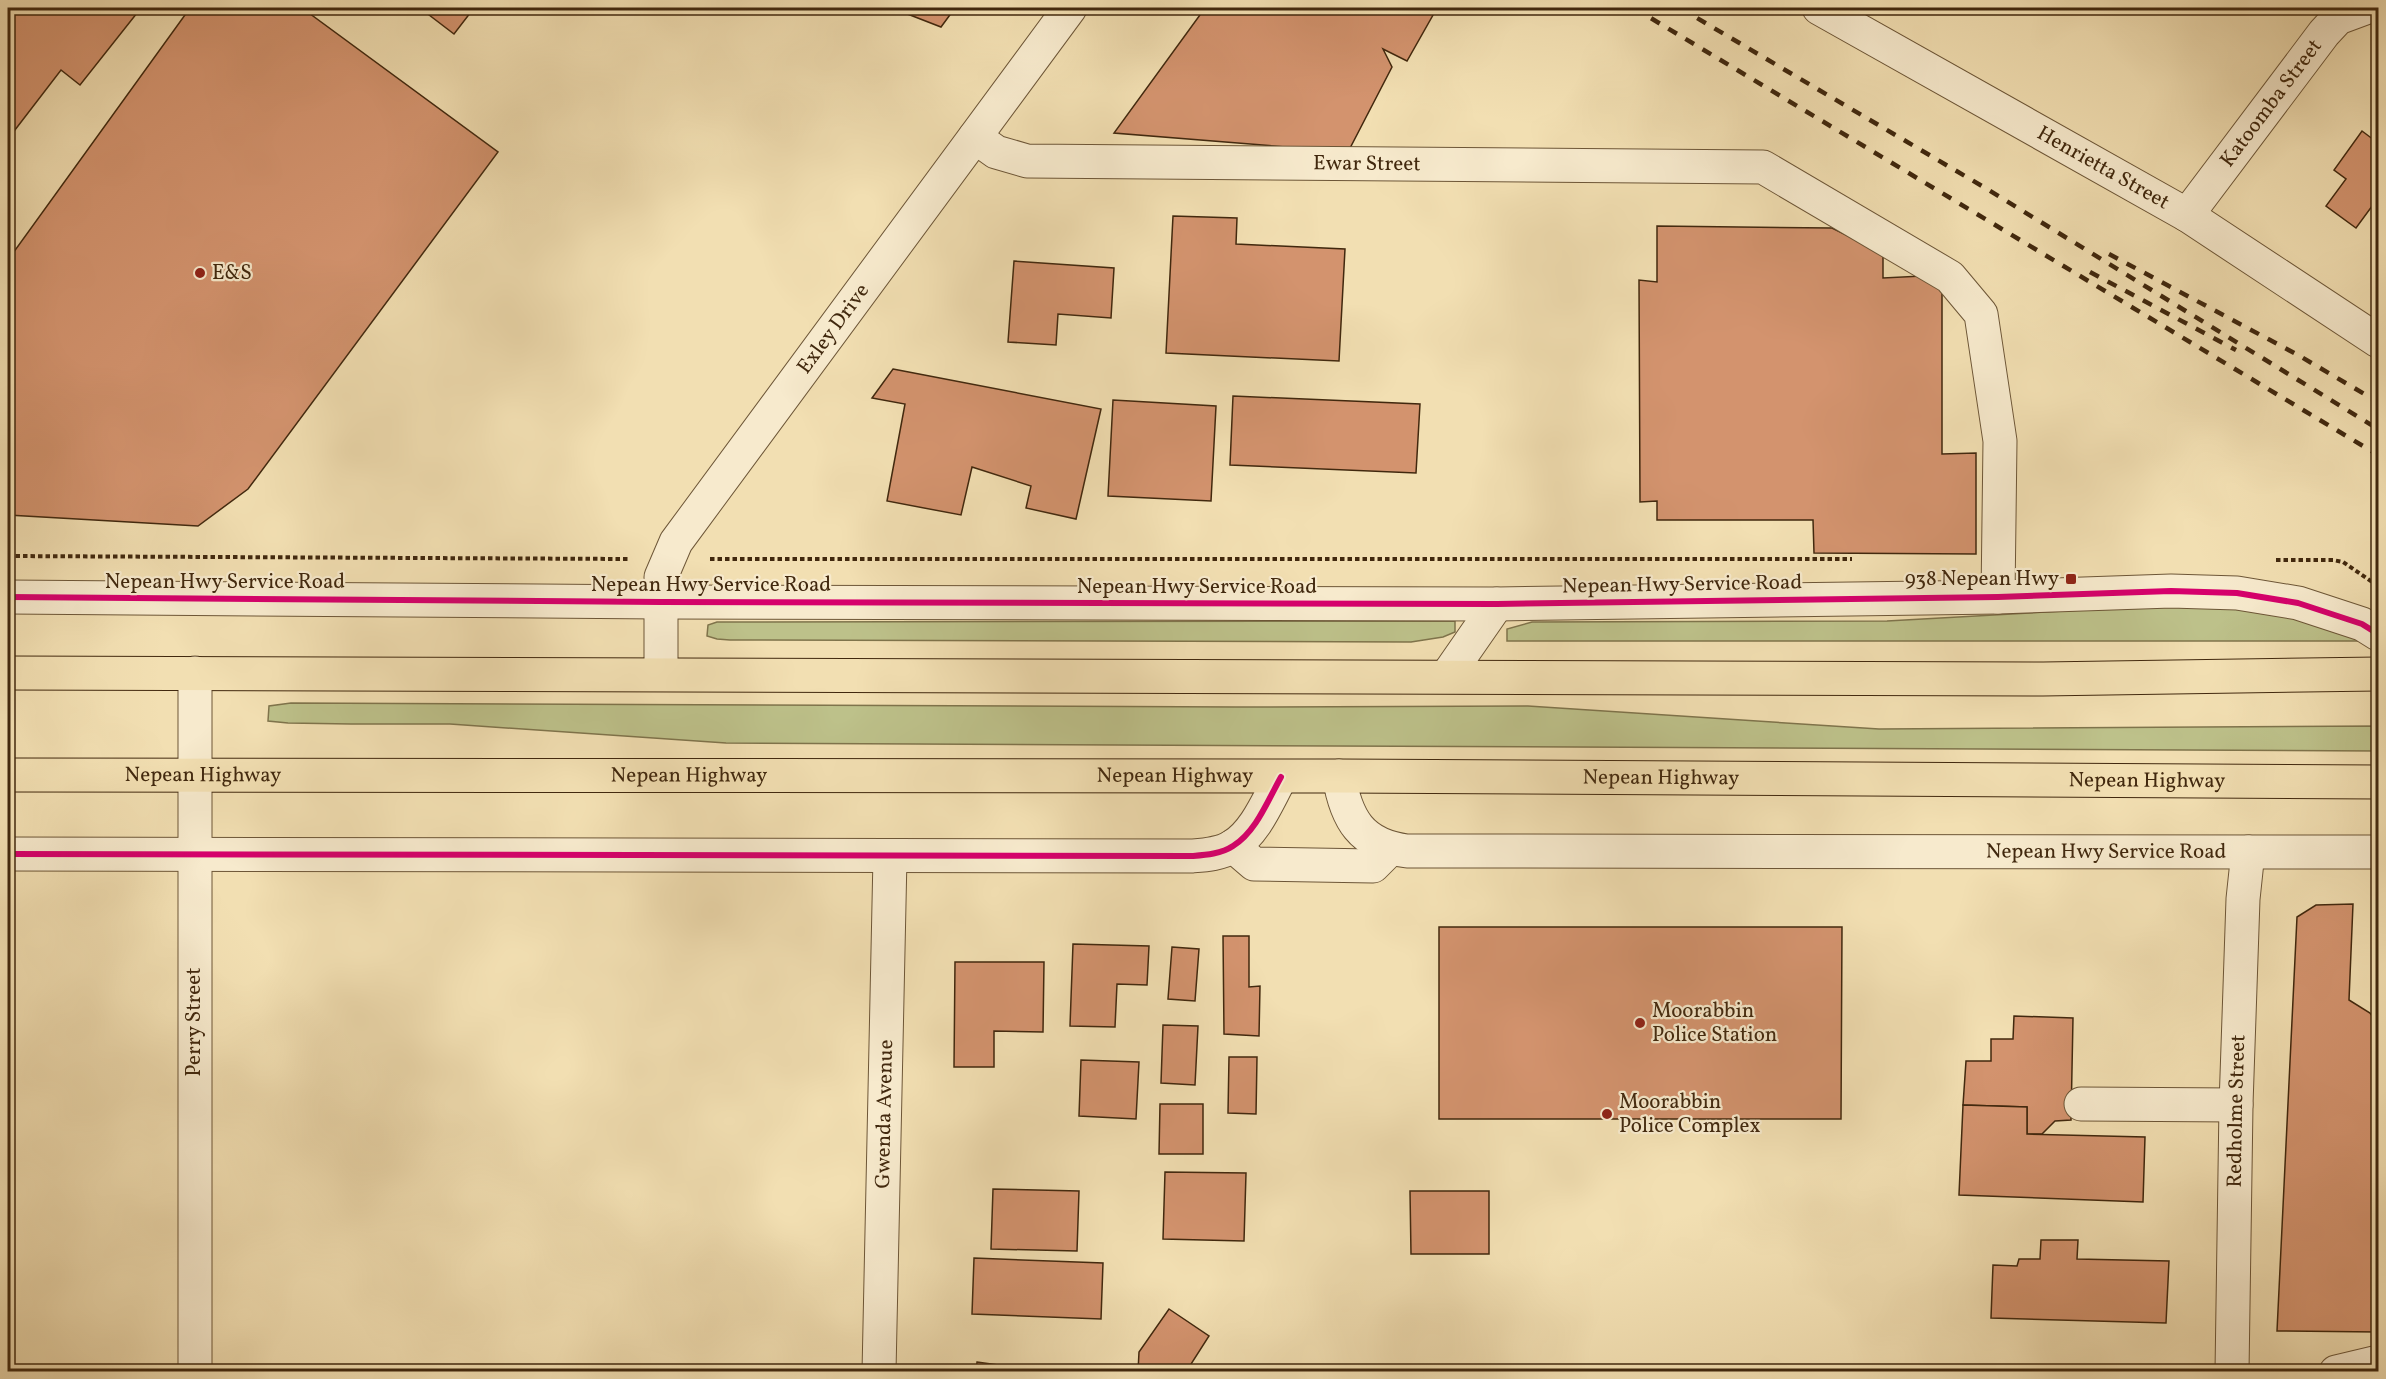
<svg xmlns="http://www.w3.org/2000/svg" width="2386" height="1379" viewBox="0 0 2386 1379" font-family="Vollkorn,serif">
<style>
.green{fill:#bdc18a;stroke:#7f744c;stroke-width:1.5}
.building{fill:#d3936e;stroke:#41280e;stroke-width:1.5}
.lines{fill:none;stroke-linecap:round;stroke-linejoin:round}
.minor-casing{stroke:#6d5637;stroke-width:35}
.highway-casing{stroke:#41280e;stroke-width:35}
.path{stroke:#41280e;stroke-width:4;stroke-dasharray:4.5 3;stroke-linecap:butt}
.minor{stroke:#f7eacd;stroke-width:33}
.highway{stroke:#f2dfb2;stroke-width:33}
.rail{stroke:#41280e;stroke-width:4.5;stroke-dasharray:10 10;stroke-linecap:butt}
.cycleway-casing{stroke:#f7eacd;stroke-width:10}
.cycleway{stroke:#d6006c;stroke-width:6}
.poi-dot{fill:#8f2418;stroke:#f7eacd;stroke-width:2}
.labels{text-anchor:middle;dominant-baseline:central;stroke-width:4.5;stroke-linejoin:round;paint-order:stroke}
.street-label{font-size:21px;fill:#41280e;stroke:#f7eacd}
.poi-label{font-size:21px;fill:#41280e;stroke:#f7eacd;text-anchor:start}
</style>
<rect width="100%" height="100%" fill="#f2dfb2"/>
<filter id="stains"><feTurbulence type="fractalNoise" baseFrequency=".00333" numOctaves="4"/><feColorMatrix values="0 0 0 0 .2 0 0 0 0 .09 0 0 0 0 .02 0 0 0 .5 -.17"/></filter>
<radialGradient id="worn" r=".72"><stop offset=".6" stop-color="#630" stop-opacity="0"/><stop offset="1" stop-color="#630" stop-opacity=".3"/></radialGradient>
<g class="green">
<polygon points="2208,603 2299,616 2369,641 1507,641 1507,629 1532,622 1887,621"/>
<polygon points="1455,621 1455,632 1443,637 1411,642 730,640 717,639 707,636 708,625 717,622"/>
<polygon points="291,703 1236,707 1528,706 1879,729 2378,726 2378,751 726,743 450,724 351,724 288,723 268,721 269,706"/>
</g>
<g class="building">
<polygon points="8,8 141,8 80,85 61,70 8,139"/>
<polygon points="190,8 302,8 498,152 248,489 198,526 8,515 8,260"/>
<polygon points="420,8 474,8 454,34"/>
<polygon points="892,8 955,8 941,27"/>
<polygon points="1205,8 1437,8 1407,61 1383,49 1392,67 1348,152 1114,133"/>
<polygon points="2362,131 2378,143 2378,198 2356,228 2326,206 2346,179 2334,170"/>
<polygon points="1173,216 1237,218 1236,244 1345,249 1339,361 1166,353"/>
<polygon points="1657,226 1832,228 1883,253 1883,278 1942,275 1942,454 1976,453 1976,554 1814,553 1813,520 1657,520 1657,501 1640,502 1639,280 1657,282"/>
<polygon points="1014,261 1114,268 1111,318 1058,314 1056,345 1008,342"/>
<polygon points="893,369 1101,409 1076,519 1026,508 1031,486 972,467 961,515 887,501 905,404 872,398"/>
<polygon points="1233,396 1420,404 1416,473 1230,465"/>
<polygon points="1113,400 1216,406 1211,501 1108,496"/>
<polygon points="2353,904 2349,1000 2370,1013 2378,1024 2378,1332 2277,1331 2297,917 2316,905"/>
<polygon points="1439,927 1842,927 1841,1119 1439,1119"/>
<polygon points="1223,936 1249,936 1249,987 1260,986 1259,1036 1224,1034"/>
<polygon points="1073,944 1149,946 1147,985 1117,984 1115,1027 1070,1026"/>
<polygon points="1172,947 1199,949 1195,1001 1168,999"/>
<polygon points="955,962 1044,962 1043,1032 994,1031 994,1067 954,1067"/>
<polygon points="2014,1016 2073,1018 2071,1120 2055,1121 2042,1134 2027,1134 2027,1107 1963,1105 1966,1061 1991,1061 1991,1039 2013,1039"/>
<polygon points="1163,1025 1198,1026 1195,1085 1161,1083"/>
<polygon points="1229,1057 1257,1057 1256,1114 1228,1113"/>
<polygon points="1081,1060 1139,1062 1136,1119 1079,1116"/>
<polygon points="1160,1104 1203,1104 1203,1154 1159,1154"/>
<polygon points="1963,1105 2027,1107 2027,1134 2145,1137 2143,1202 1959,1195"/>
<polygon points="1165,1172 1246,1173 1244,1241 1163,1239"/>
<polygon points="993,1189 1079,1191 1077,1251 991,1249"/>
<polygon points="1410,1191 1489,1191 1489,1254 1411,1254"/>
<polygon points="2041,1240 2078,1240 2077,1259 2169,1261 2166,1323 1991,1318 1993,1265 2017,1266 2019,1259 2040,1259"/>
<polygon points="974,1258 1103,1263 1101,1319 972,1314"/>
<polygon points="1169,1309 1209,1336 1191,1364 1202,1372 1138,1372 1139,1352"/>
<polygon points="977,1362 1048,1372 976,1372"/>
</g>
<g class="lines">
<g class="minor-casing">
<g id="minor">
<path id="s1" d="M1819,8l368,207 191,126"/>
<path id="s2" d="M975,137l21,15 31,9 736,6 187,110 31,37 19,127 -2,156"/>
<path id="s3" d="M2187,215l137,-182 14,-15 27,-10"/>
<polyline points="8,597 660,602 1497,604 1998,597 2171,591 2237,593 2298,603 2362,624 2378,634"/>
<path id="s4" d="M661,673v-96l15,-35 394,-534"/>
<polyline points="1447,676 1497,604"/>
<path id="s5" d="M1339,776c7,43 22,69 68,75l971,1"/>
<polyline points="1233,846 1254,864 1373,866 1390,849"/>
<path d="M8,854l1184,2c13,-1 29,-2 41,-10 23,-14 35,-46 48,-69"/>
<polyline points="2081,1104 2236,1105"/>
<polyline points="195,1372 195,673"/>
<path id="s6" d="M879,1372l11,-515"/>
<path id="s7" d="M2232,1372l4,-267 7,-206 5,-47"/>
<polyline points="2336,1372 2378,1362"/>
</g>
</g>
<g class="highway-casing">
<g id="highway">
<polyline points="8,673 2043,679 2378,674"/>
<path id="s8" d="M8,775l1331,1 1039,6"/>
</g>
</g>
<g class="path">
<polyline points="8,556 628,559"/>
<polyline points="710,559 1852,559"/>
<polyline points="2276,560 2333,560 2343,562 2378,586"/>
</g>
<use href="#minor" class="minor"/>
<use href="#highway" class="highway"/>
<g class="rail">
<polyline points="1634,8 2378,455"/>
<polyline points="1680,8 1987,189 2378,429"/>
<polyline points="2109,254 2298,355 2378,402"/>
<polyline points="2090,272 2236,350"/>
</g>
<g class="cycleway-casing">
<g id="cycleway">
<polyline points="8,597 660,602 1497,604 1998,597 2171,591 2237,593 2298,603 2362,624 2378,634"/>
<path d="M8,854l1184,2c13,-1 29,-2 41,-10 23,-14 35,-46 48,-69"/>
</g>
</g>
<use href="#cycleway" class="cycleway"/>
</g>
<g class="poi-dot">
<circle cx="200" cy="273" r="6"/>
<rect x="2065" y="573" width="12" height="12" rx="3"/>
<circle cx="1640" cy="1023" r="6"/>
<circle cx="1607" cy="1114" r="6"/>
</g>
<g class="labels">
<g class="street-label">
<text stroke="none"><textPath href="#s3" startOffset="140">Katoomba Street</textPath></text>
<text stroke="none"><textPath href="#s2" startOffset="398">Ewar Street</textPath></text>
<text stroke="none"><textPath href="#s1" startOffset="326">Henrietta Street</textPath></text>
<text stroke="none"><textPath href="#s4" startOffset="399">Exley Drive</textPath></text>
<text x="225" y="582">Nepean Hwy Service Road</text>
<text x="711" y="585">Nepean Hwy Service Road</text>
<text transform="translate(1682 585) rotate(-1)">Nepean Hwy Service Road</text>
<text x="1197" y="587">Nepean Hwy Service Road</text>
<text stroke="none"><textPath href="#s8" startOffset="195">Nepean Highway</textPath></text>
<text stroke="none"><textPath href="#s8" startOffset="681">Nepean Highway</textPath></text>
<text stroke="none"><textPath href="#s8" startOffset="1167">Nepean Highway</textPath></text>
<text stroke="none"><textPath href="#s8" startOffset="1653">Nepean Highway</textPath></text>
<text stroke="none"><textPath href="#s8" startOffset="2139">Nepean Highway</textPath></text>
<text stroke="none"><textPath href="#s5" startOffset="810">Nepean Hwy Service Road</textPath></text>
<text transform="translate(194 1022) rotate(-90)">Perry Street</text>
<text stroke="none"><textPath href="#s7" startOffset="261">Redholme Street</textPath></text>
<text stroke="none"><textPath href="#s6" startOffset="258">Gwenda Avenue</textPath></text>
</g>
<g class="poi-label">
<text x="212" y="273">E&amp;S</text>
<text x="2059" y="579" text-anchor="end">938 Nepean Hwy</text>
<text x="1652" y="1011">Moorabbin<tspan x="1652" dy="24">Police Station</tspan></text>
<text x="1619" y="1102">Moorabbin<tspan x="1619" dy="24">Police Complex</tspan></text>
</g>
</g>
<rect width="2386" height="1379" fill="none" stroke="#f2dfb2" stroke-width="30"/>
<rect x="9" y="9" width="2368" height="1361" fill="none" stroke="#41280e" stroke-width="3"/>
<rect x="15" y="15" width="2356" height="1349" fill="none" stroke="#41280e" stroke-width="1.5"/>
<rect width="100%" height="100%" filter="url(#stains)"/>
<rect width="100%" height="100%" fill="url(#worn)"/>
</svg>
